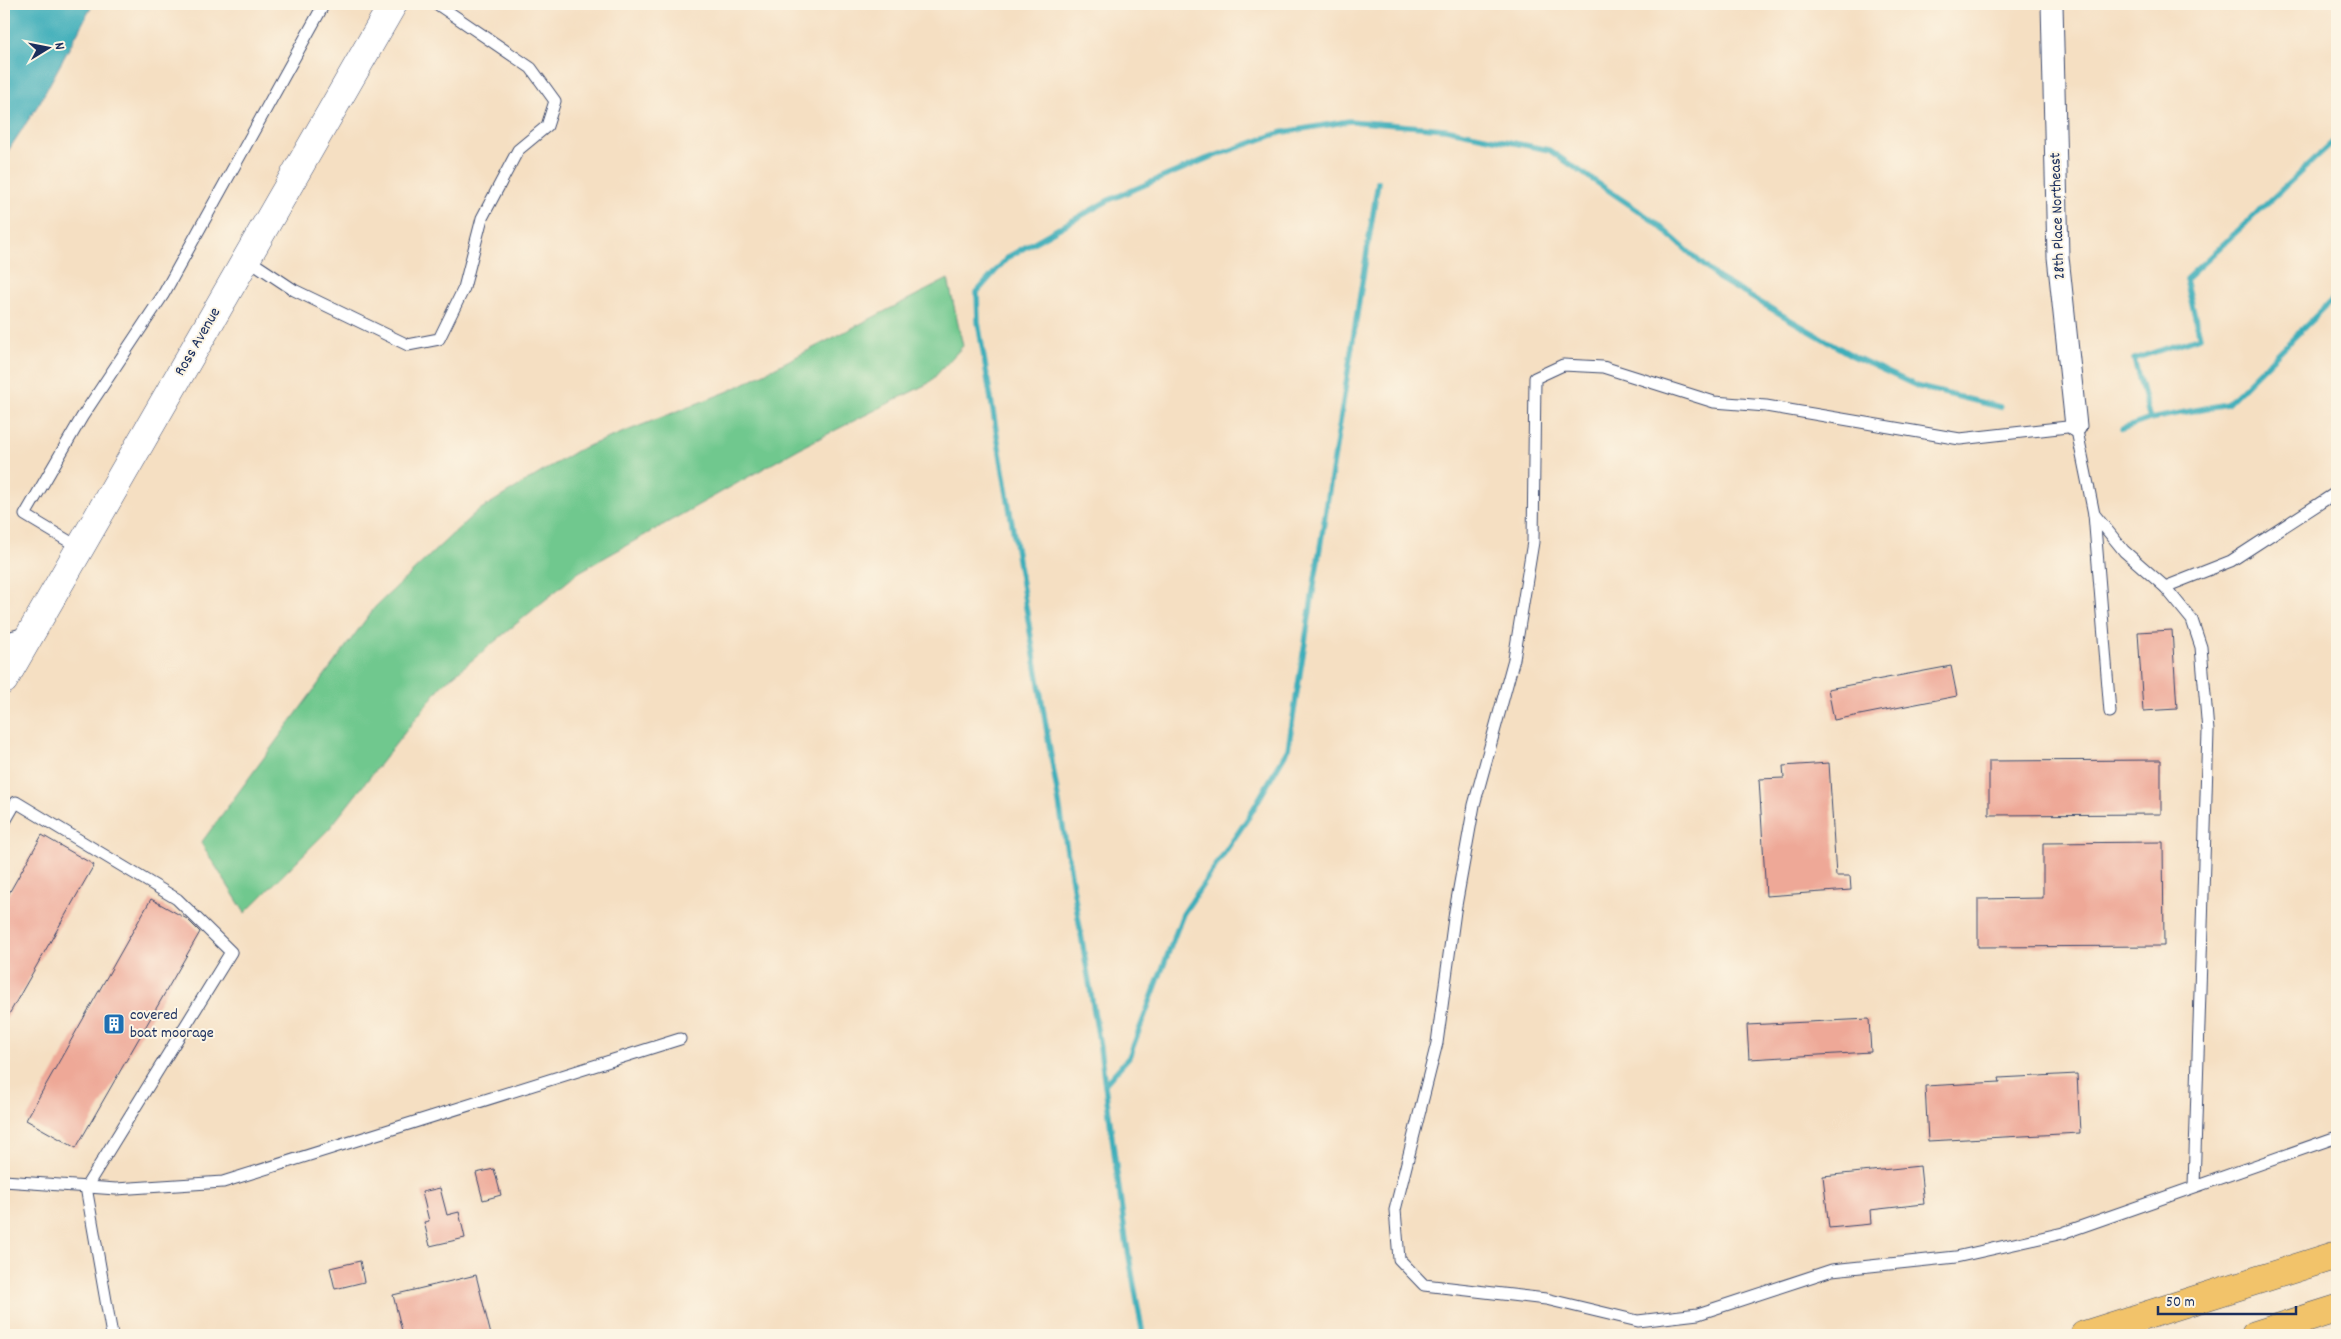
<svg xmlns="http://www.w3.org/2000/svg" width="2341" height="1339" viewBox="0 0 2341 1339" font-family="Dekko,sans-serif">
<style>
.green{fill:#70c88e;stroke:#467c76}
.water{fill:#3eaeba;stroke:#2c6e8c}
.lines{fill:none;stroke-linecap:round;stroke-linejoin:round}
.stream{stroke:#3eaeba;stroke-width:5.5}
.building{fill:#eea897}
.service-casing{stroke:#3c496d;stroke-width:13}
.minor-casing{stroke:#3c496d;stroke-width:23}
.tertiary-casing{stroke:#3c496d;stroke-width:29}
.motorway-casing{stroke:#3c496d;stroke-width:29}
.service{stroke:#fff;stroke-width:11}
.minor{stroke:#fff;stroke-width:21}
.tertiary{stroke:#fff;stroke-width:28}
.motorway{stroke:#f2c36a;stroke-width:28}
.labels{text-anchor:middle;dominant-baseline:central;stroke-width:4;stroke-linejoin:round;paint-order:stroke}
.street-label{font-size:16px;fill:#1b2f5e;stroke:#fcf5e5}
.poi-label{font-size:16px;fill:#1b2f5e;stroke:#fcf5e5;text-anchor:start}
</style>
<rect width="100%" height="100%" fill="#fcf5e5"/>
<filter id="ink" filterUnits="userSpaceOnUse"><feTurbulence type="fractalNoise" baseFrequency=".02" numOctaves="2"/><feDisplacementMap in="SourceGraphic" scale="10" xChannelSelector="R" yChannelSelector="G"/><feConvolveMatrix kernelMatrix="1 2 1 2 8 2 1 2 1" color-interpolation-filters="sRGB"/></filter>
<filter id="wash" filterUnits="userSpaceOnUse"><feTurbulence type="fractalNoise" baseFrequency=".0096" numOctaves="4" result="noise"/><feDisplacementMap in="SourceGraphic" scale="20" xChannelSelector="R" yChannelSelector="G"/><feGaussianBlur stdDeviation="1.12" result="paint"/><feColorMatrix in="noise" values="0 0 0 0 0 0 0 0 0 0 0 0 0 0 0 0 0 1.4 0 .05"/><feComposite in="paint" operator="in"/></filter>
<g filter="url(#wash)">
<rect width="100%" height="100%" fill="#f5dfc2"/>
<polygon class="green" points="948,279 963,346 929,383 800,448 579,572 442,685 329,829 245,913 201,843 375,607 476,512 578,450 729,391"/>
<polygon class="water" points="4,4 93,4 40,102 4,157"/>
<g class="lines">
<g class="stream">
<polyline points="2150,419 2134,359 2200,337 2186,279 2337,138"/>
<polyline points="2122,429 2150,419 2227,404 2337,295"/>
<polyline points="1105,1084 1129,1057 1183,914 1248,818 1288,749 1378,182"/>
<polyline points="1143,1335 1126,1240 1099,1041 978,322 977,292 1008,257 1109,200 1206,159 1279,133 1349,121 1445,129 1549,150 1655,222 1718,278 1853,356 1919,387 2000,407"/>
</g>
</g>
<g id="blocks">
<g class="building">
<polygon points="2172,630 2177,709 2143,711 2138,632"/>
<polygon points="1951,666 1957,696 1834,720 1828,689"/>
<polygon points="2161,760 2161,814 1989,815 1989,761"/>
<polygon points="1829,763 1836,876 1850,876 1851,890 1766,896 1759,779 1784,778 1783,766"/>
<polygon points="42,835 94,865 4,1023 4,902"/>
<polygon points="2163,842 2164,946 1978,947 1978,899 2043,898 2043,843"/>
<polygon points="151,899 187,919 200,932 76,1148 26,1120"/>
<polygon points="1869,1019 1871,1052 1749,1059 1747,1025"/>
<polygon points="2077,1074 2080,1133 1928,1141 1925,1086 2000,1082 1999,1078"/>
<polygon points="1920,1166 1924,1204 1870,1210 1871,1224 1829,1228 1823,1176"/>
<polygon points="494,1169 501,1195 483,1200 476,1173"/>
<polygon points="440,1188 447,1215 459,1212 465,1238 430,1246 424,1222 429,1221 422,1192"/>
<polygon points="360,1261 364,1282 335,1289 330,1268"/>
<polygon points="476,1275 491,1335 403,1335 393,1295"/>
</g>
</g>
</g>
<g filter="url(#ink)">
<use href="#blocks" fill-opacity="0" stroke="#3c496d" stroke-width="1"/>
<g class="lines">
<g class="service-casing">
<g id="service">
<polyline points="246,258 294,290 408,345 439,339 464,288 482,218 518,150 547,126 555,101 531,68 437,4"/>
<polyline points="2094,514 2110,712"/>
<polyline points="80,548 25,515 82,417 163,295 324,4"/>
<polyline points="2165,587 2231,561 2337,492"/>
<polyline points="4,639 28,632"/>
<polyline points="4,823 16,802 177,899 231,952 86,1187 112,1335"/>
<polyline points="4,1181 116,1189 223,1182 680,1039"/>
<polyline points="2194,1186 2208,731 2201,647 2192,620 2165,587 2124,551 2094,514 2076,426 1960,439 1766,406 1714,402 1603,367 1563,365 1535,378 1533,542 1514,659 1474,805 1455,911 1437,1043 1395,1210 1399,1259 1424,1285 1546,1299 1638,1321 1698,1314 1832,1270 1956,1257 2063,1233 2337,1137"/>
</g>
</g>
<g class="minor-casing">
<polyline id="minor" points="2052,4 2058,257 2076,426"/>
</g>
<g class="tertiary-casing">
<polyline id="tertiary" points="4,680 393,4"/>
</g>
<g class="motorway-casing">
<g id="motorway">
<polyline points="2084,1335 2337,1255"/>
<polyline points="2255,1335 2337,1309"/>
</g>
</g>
<use href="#service" class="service"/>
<use href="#minor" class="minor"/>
<use href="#tertiary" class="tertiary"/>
<use href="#motorway" class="motorway"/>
</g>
</g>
<defs>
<g id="building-square" transform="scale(1.125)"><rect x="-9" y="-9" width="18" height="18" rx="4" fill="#1f6fb2" stroke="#fcf5e5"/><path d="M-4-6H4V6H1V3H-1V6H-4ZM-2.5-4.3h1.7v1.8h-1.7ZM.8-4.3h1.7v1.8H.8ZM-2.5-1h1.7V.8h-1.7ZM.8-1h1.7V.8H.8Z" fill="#fff"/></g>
</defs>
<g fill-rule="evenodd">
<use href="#building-square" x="114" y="1024"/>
</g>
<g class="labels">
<g class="street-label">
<text transform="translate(2058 216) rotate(-92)">28th Place Northeast</text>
<text transform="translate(198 342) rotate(-60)">Ross Avenue</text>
</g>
<g class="poi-label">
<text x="130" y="1015">covered<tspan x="130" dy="18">boat moorage</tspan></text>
</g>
</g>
<rect width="2341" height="1339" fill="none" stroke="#fcf5e5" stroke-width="20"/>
<g transform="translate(48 48) rotate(80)" stroke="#fcf5e5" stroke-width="4" paint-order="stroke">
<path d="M0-4L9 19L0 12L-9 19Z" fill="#1b2f5e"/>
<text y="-8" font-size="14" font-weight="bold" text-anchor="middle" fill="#1b2f5e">N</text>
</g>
<path d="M2158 1306v8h138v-8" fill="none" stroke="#1b2f5e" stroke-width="2.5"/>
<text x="2166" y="1306" font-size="15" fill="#1b2f5e" stroke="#fcf5e5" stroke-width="4" paint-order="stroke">50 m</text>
</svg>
